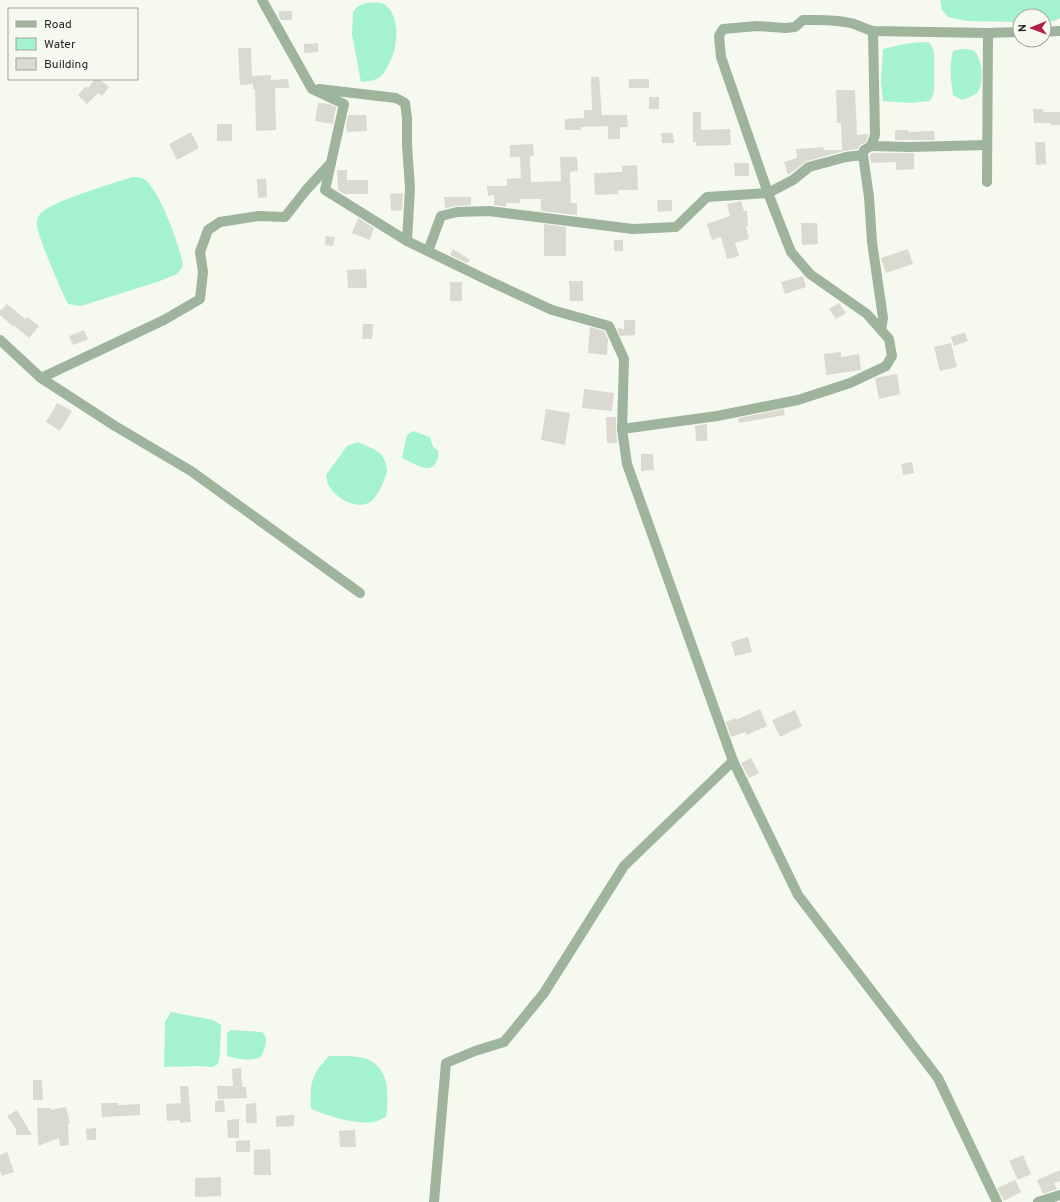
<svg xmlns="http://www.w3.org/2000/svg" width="1060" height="1202" viewBox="0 0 1060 1202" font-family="Overpass,sans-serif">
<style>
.water{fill:#a4f3ce}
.building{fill:#dbdad1}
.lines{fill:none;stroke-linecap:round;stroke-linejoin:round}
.minor{stroke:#9eb49c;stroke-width:10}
</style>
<rect width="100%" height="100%" fill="#f6f9f0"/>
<g class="water">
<polygon points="940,0 1060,0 1060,18 1055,21 1044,21 1044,16 1020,16 1020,22 966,21 948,17 942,10"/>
<path d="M366,3c4,0 11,-1 15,0 14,4 17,27 15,38 -1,11 -7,26 -14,34 -5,6 -14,6 -21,7l-9,-48 1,-22 4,-5z"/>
<polygon points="924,42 930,43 934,51 934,93 930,101 909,103 883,101 881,81 883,49 904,44"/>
<path d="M961,49c4,0 9,0 13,2 8,5 11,34 3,42 -4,3 -10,5 -15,7l-9,-5c-2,-15 -4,-29 0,-44z"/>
<path d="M132,177c3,0 7,0 10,1 16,6 39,71 41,88l-6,8 -17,7 -79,25 -13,-2 -3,-6c-5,-12 -31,-68 -28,-77 0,-3 3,-7 4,-8 13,-13 72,-29 91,-36z"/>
<path d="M413,431l17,6 3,10 5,3c1,5 0,8 -2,12 -6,14 -24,0 -34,-4l5,-23z"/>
<path d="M358,442c8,4 19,7 24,14 2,2 5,11 5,14 -1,9 -10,28 -17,32 -14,9 -36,-5 -42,-18 -1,-2 -1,-6 -2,-9l21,-29z"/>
<polygon points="171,1012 213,1020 221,1025 220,1053 218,1064 212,1067 200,1066 164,1067 165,1022"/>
<path d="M231,1030l31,2c8,6 2,18 -1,25 -12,5 -22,2 -34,-1v-23z"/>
<path d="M329,1056c12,0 26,-1 38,3 23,9 22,37 19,58 -4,1 -8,4 -12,5 -18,3 -46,-6 -63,-13 -1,-26 0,-34 18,-53z"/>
</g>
<g class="building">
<polygon points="279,11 292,11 292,20 281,20 279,17"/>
<polygon points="318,43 318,52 304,53 304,44"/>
<polygon points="238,48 251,48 252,76 271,75 271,80 288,79 289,88 275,88 276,130 256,131 255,89 253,89 253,84 240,85"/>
<polygon points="591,77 599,77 602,115 627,115 628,127 620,127 620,139 608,139 608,126 581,127 581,130 565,130 565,119 584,118 584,110 592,110"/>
<polygon points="95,79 99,79 109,87 102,96 98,93 87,104 78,95 86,86 88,88"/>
<rect x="629" y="79" width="20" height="9"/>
<polygon points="836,90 855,90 857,135 868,134 866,142 859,146 858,149 844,151 807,161 788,175 784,162 797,158 796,149 823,147 824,150 842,150 841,123 837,123"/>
<rect x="649" y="97" width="10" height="12"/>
<polygon points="318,103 329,104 336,107 333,124 315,121"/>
<polygon points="1033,109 1043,109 1043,112 1060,112 1060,125 1051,125 1051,123 1034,123"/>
<polygon points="693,112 701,112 701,130 730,129 731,145 696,146 696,142 693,142"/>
<polygon points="348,115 366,115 367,131 347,132 346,125"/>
<rect x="217" y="124" width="15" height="17"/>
<polygon points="895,130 908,130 908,132 934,131 935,140 895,140"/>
<polygon points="191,132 199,148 177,160 169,144"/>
<polygon points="661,133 673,133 674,143 662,143"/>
<polygon points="1035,142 1045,142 1046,164 1036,165"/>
<polygon points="533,144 534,156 530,156 531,182 561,181 560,157 577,157 578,171 570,172 571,203 577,203 577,215 541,211 541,199 520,199 520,203 506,203 506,207 494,205 494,195 488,196 487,186 507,186 507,179 521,178 520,157 510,157 510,145"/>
<polygon points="873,153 914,153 914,169 896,170 896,162 871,163 870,155"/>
<polygon points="734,163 749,163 749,176 735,176"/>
<polygon points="637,165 638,190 618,190 618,194 595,195 594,173 622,172 622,166"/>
<polygon points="337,170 347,170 347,180 368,180 368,194 344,194 338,190"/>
<polygon points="257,179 266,179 267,197 258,198"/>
<polygon points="403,193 402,210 391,211 390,194"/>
<polygon points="444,197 471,197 471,205 457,206 445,208"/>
<polygon points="657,200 672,200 672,211 658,212"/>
<polygon points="741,201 744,211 747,211 748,226 746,226 749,239 735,243 739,256 727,259 721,237 712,240 707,224 730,216 727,204"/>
<polygon points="358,218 374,228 370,240 352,233"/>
<polygon points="801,223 817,223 818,244 802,245"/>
<polygon points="544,224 566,227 566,256 544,256"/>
<polygon points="326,236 335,237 333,246 325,245"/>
<rect x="614" y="240" width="9" height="11"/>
<polygon points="453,249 470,260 467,263 450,255"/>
<polygon points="908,249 913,264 886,273 881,258"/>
<polygon points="366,269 367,288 348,288 347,270"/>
<polygon points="803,276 806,287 785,294 781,282"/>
<polygon points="569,281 583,281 583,301 570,301"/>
<rect x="450" y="282" width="12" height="19"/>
<polygon points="839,303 846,313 836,319 829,309"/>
<polygon points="7,304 25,319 27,317 39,326 29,338 15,326 14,327 0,315 0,311"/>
<polygon points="624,320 635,320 635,335 620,336 617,328 624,329"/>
<polygon points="363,324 373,324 372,339 362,339"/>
<polygon points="590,327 604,331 608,339 607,355 588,353"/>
<polygon points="84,330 88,339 73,345 69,336"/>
<polygon points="965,332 968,341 954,346 951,337"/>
<polygon points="951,343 957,367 940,371 934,347"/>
<polygon points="841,352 841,357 859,354 861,370 826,375 824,354"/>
<polygon points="897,374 900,394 879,399 875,378"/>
<polygon points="584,389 614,393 612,411 582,408"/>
<polygon points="57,403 72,411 60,431 46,422"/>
<polygon points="546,409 570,413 565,445 541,440"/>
<polygon points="784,409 785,415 739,423 738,418"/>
<polygon points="606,417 616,417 616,429 617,443 607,443"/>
<polygon points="707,424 707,441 696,441 695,426"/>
<polygon points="641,454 653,454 654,470 641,471"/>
<polygon points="912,462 914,473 903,475 901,464"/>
<polygon points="748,637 752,652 735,656 731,642"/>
<polygon points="760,709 767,726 747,735 745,732 731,737 726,722 735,718 736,720"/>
<polygon points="795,710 802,726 780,737 772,720"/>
<polygon points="751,758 759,773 749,778 741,763"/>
<polygon points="241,1068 242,1087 246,1087 247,1098 218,1099 217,1086 233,1086 232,1069"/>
<polygon points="33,1080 42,1080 43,1100 33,1100"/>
<polygon points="180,1086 188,1086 191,1122 180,1123 180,1120 167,1121 166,1104 181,1103"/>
<polygon points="224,1100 225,1112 215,1112 215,1101"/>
<polygon points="101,1103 118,1103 118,1105 140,1104 140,1115 102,1117"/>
<polygon points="256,1103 257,1123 246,1123 246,1104"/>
<polygon points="66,1107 70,1123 68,1124 69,1145 60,1146 59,1138 38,1146 37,1108 51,1108 51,1110"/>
<polygon points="17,1110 32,1135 16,1135 16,1129 7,1116"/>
<polygon points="294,1115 294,1126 276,1127 276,1116"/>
<polygon points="239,1119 239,1138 228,1138 227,1120"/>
<polygon points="96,1128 96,1140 87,1140 86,1129"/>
<polygon points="355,1130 356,1147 340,1147 339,1131"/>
<polygon points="250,1140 250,1152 236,1152 236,1141"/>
<polygon points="270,1149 271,1175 254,1175 254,1150"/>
<polygon points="7,1152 14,1172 2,1176 0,1171 0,1155"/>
<polygon points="1023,1155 1031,1174 1018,1180 1009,1161"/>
<polygon points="1060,1170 1060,1181 1054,1183 1057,1189 1043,1194 1037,1180"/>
<polygon points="221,1177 221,1196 195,1197 195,1178"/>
<polygon points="1015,1180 1021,1192 1004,1201 997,1188"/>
</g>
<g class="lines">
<g class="minor">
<polyline points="262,0 312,89 344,104 325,190 407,241 487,280 552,310 609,326 624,359 622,429 627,464 733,761 798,895 938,1078 997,1202"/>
<polyline points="873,31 875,135 871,146 864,150 863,155 869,197 872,242 883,318 881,329"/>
<polyline points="1044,32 1060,31"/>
<polyline points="319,89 396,98 405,103 407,118 407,145 410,188 407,241"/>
<polyline points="871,146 910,147 987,145"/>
<polyline points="987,182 988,33"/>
<polyline points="768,193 793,180 809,167 846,157 863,155"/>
<polyline points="428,251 441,216 457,212 489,211 633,229 676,227 707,197 768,193"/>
<polyline points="0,340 41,378 115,426 191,471 360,593"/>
<polyline points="41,378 164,320 200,299 203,272 200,252 208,230 220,222 258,216 285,217 307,189 331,163"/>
<path d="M622,429l95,-13 81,-16 52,-17 36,-17 6,-10 -3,-17 -22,-25 -57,-40 -19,-22 -23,-59 -47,-136 -2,-21 4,-7 34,-3 28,2 10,-1 8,-7c15,0 31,-1 47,3 7,1 14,6 23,8l115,2 32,-1"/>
<polyline points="434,1202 446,1063 475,1051 504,1042 544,993 624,866 733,761"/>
<polyline points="1038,1202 1060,1195"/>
</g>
</g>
<rect x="8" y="8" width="130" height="72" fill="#f6f9f0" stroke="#a2a49e"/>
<rect x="16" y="21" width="20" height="6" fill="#9eb49c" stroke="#a2a49e"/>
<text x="44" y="28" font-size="12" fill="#242522">Road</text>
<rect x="16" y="38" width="20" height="12" fill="#a4f3ce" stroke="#a2a49e"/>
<text x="44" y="48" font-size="12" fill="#242522">Water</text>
<rect x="16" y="58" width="20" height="12" fill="#dbdad1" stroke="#a2a49e"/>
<text x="44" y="68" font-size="12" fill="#242522">Building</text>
<g transform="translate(1032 28) rotate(269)"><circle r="19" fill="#f6f9f0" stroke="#a2a49e"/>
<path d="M0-3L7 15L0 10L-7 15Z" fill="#b11f43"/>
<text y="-6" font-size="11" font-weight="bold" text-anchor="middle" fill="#242522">N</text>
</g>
</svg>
